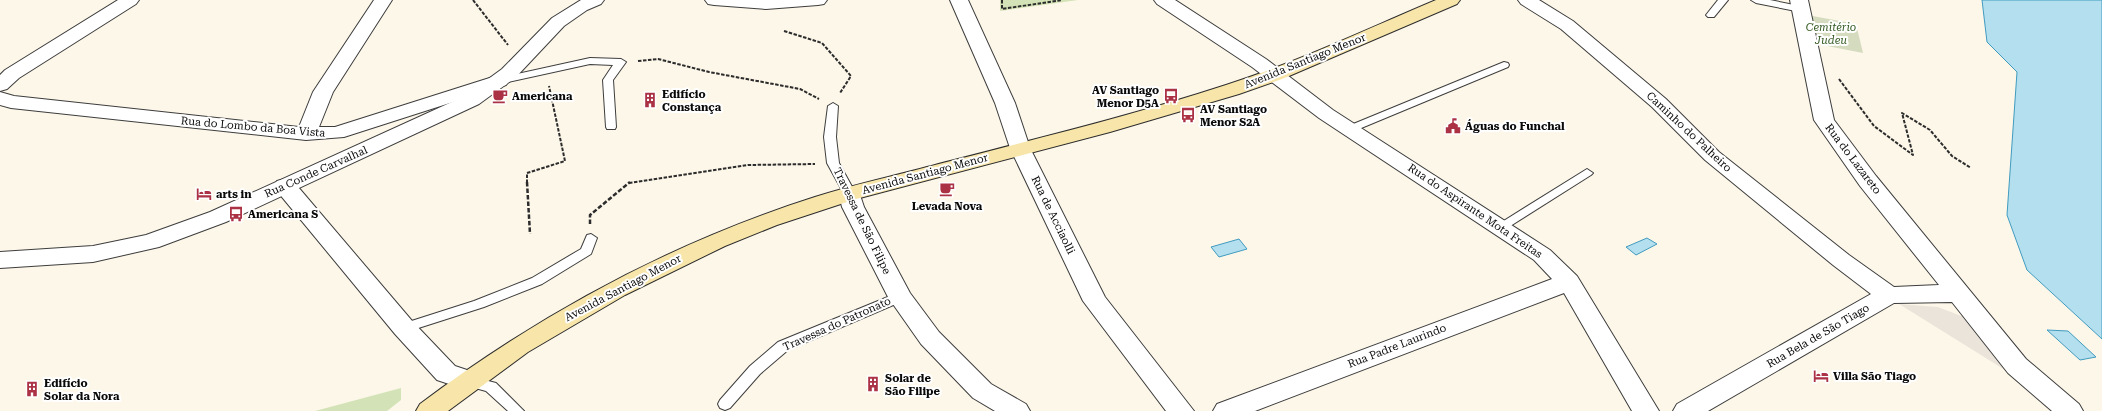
<svg xmlns="http://www.w3.org/2000/svg" width="2102" height="411" viewBox="0 0 2102 411" font-family="'Roboto Serif',serif">
<style>
.green{fill:#d3e3b7}
.cemetery{fill:#d5dbbe}
.plaza{fill:#ebe4da}
.water{fill:#b3dfef;stroke:#419bbf}
.lines{fill:none;stroke-linecap:round;stroke-linejoin:round}
.service-casing{stroke:#3d3d3d;stroke-width:2}
.minor-casing{stroke:#3d3d3d;stroke-width:2}
.tertiary-casing{stroke:#3d3d3d;stroke-width:2}
.secondary-casing{stroke:#2c2c2c;stroke-width:2}
.path-far1{stroke:#2c2c2c;stroke-width:2;stroke-dasharray:3.5 1.5;stroke-linecap:butt}
.path{stroke:#2c2c2c;stroke-width:2.5;stroke-dasharray:4.5 2;stroke-linecap:butt}
.service{fill:#fff;fill-rule:evenodd}
.minor{fill:#fff;fill-rule:evenodd}
.tertiary{fill:#fff;fill-rule:evenodd}
.secondary{fill:#f7e5aa;fill-rule:evenodd}
.labels{text-anchor:middle;dominant-baseline:central;stroke-width:4;stroke-linejoin:round;paint-order:stroke}
.park-label{font-size:11px;font-style:italic;fill:#345a22;stroke:#fff}
.street-label{font-size:11px;fill:#0a0a0a;stroke:#fff}
.poi-label{font-size:11px;font-weight:bold;fill:#0a0a0a;stroke:#fff;text-anchor:start}
</style>
<rect width="100%" height="100%" fill="#fdf7e9"/>
<g class="green">
<polygon points="1000,0 1078,0 1000,11"/>
<polygon points="401,388 401,400 387,411 315,411"/>
</g>
<polygon class="cemetery" points="1807,15 1856,24 1863,53 1812,43"/>
<polygon class="plaza" points="1899,304 1938,307 1982,324 2017,366 2005,370"/>
<g class="water">
<polygon points="1982,0 2102,0 2102,339 2027,270 2007,215 2017,72 1987,42"/>
<polygon points="1647,238 1657,244 1636,255 1626,247"/>
<polygon points="1239,239 1247,249 1219,257 1211,247"/>
<polygon points="2047,330 2068,331 2096,357 2080,360"/>
</g>
<g class="lines">
<g class="service-casing">
<g id="service">
<polygon points="1718,0 1728,0 1714,17 1708,17 1706,15"/>
<polygon points="1751,0 1770,0 1804,7 1806,9 1801,12 1756,3"/>
<polygon points="590,58 621,59 626,62 613,80 616,127 615,129 607,129 606,127 603,80 613,65 590,64 499,84 494,81 499,78"/>
<polygon points="1504,62 1508,63 1509,65 1508,67 1354,131 1350,132 1344,129 1346,127"/>
<polygon points="833,103 838,106 836,137 839,163 856,194 850,198 844,194 827,163 824,137 828,106"/>
<polygon points="1587,169 1593,173 1591,175 1504,230 1500,231 1494,227"/>
<polygon points="591,234 597,238 591,254 542,284 484,307 409,331 399,331 397,328 399,325 474,301 532,278 581,249 587,235"/>
<polygon points="900,292 905,294 907,297 905,300 788,350 760,374 730,408 725,410 720,408 718,404 720,400 750,366 778,342"/>
<polygon points="469,376 496,383 524,411 508,411 486,391 464,385 462,381 464,377"/>
</g>
</g>
<g class="minor-casing">
<g id="minor">
<polygon points="118,0 139,0 136,4 19,78 7,89 0,91 0,75 5,70"/>
<polygon points="374,0 392,0 333,92 319,127 335,127 499,75 506,77 509,81 506,85 344,137 306,140 11,108 0,105 0,92 14,96 299,127 313,92"/>
<polygon points="950,0 968,0 1015,103 1030,148 1105,297 1194,411 1166,411 1083,301 1010,148 995,103"/>
<polygon points="1154,0 1175,0 1266,59 1333,110 1550,250 1577,276 1659,411 1632,411 1564,293 1255,411 1213,411 1217,404 1552,279 1534,260 1319,118 1252,67 1157,4"/>
<polygon points="1518,0 1539,0 1573,21 1666,99 1719,152 1849,255 1894,287 1939,285 1860,186 1814,120 1790,0 1808,0 1834,120 1876,176 2026,359 2079,404 2083,411 2052,411 2008,373 1952,302 1894,303 1708,411 1673,411 1677,404 1871,294 1833,265 1705,160 1652,107 1561,29 1521,4"/>
<polygon points="285,179 293,181 413,322 455,366 476,373 480,380 476,387 467,390 437,380 395,334 277,191 274,186 277,181"/>
<polygon points="850,187 858,189 864,207 910,293 939,332 991,384 1026,404 1030,411 995,411 973,398 921,344 888,297 842,207 839,194 842,189"/>
</g>
</g>
<g class="tertiary-casing">
<g id="tertiary">
<polygon points="581,0 604,0 601,4 587,10 564,26 516,77 479,104 226,222 159,247 93,262 0,268 0,252 93,246 146,235 210,212 465,96 502,69 552,18"/>
<polygon points="705,0 827,0 824,4 818,5 766,9 714,5 708,4"/>
</g>
</g>
<g class="secondary-casing">
<path id="secondary" d="M1436,0h24l-3,4 -175,75 -43,15 -129,38 -254,67 -79,26 -52,21 -100,49 -97,57 -80,59h-32l4,-7c120,-90 251,-161 395,-207 37,-12 75,-20 112,-30 100,-26 201,-50 299,-82 72,-23 141,-56 210,-85z"/>
</g>
<g class="path-far1">
<polyline points="473,0 508,45"/>
<polyline points="1002,0 1002,9 1062,0"/>
<polyline points="784,31 822,43 851,76 840,93"/>
<polyline points="638,61 658,59 709,72 800,89 819,99"/>
<polyline points="1839,79 1874,126 1913,155 1902,113 1930,130 1952,156 1971,168"/>
<polyline points="527,183 527,173 565,161 549,86"/>
<polyline points="629,183 748,165 815,164"/>
</g>
<g class="path">
<polyline points="527,182 530,234"/>
<polyline points="590,224 590,215 630,182"/>
</g>
<use href="#service" class="service"/>
<use href="#minor" class="minor"/>
<use href="#tertiary" class="tertiary"/>
<use href="#secondary" class="secondary"/>
</g>
<defs>
<g id="cafe-bare" transform="scale(1.2)"><path d="M-5.5-4.5H6V0H3Q3 3.5 0 3.5H-2.5Q-5.5 3.5-5.5 0ZM3-3.2v2h1.7v-2ZM-6 4.5H4V6H-6Z" fill="#ab3145" stroke="#fff" stroke-width="2.5" paint-order="stroke"/></g>
<g id="bus-bare" transform="scale(1.2)"><path d="M-5-6H5V4H4V6H2V4H-2V6H-4V4H-5ZM-3.5-4V0h7V-4ZM-3.5 1.2v1.5H-2V1.2ZM2 1.2v1.5H3.5V1.2Z" fill="#ab3145" stroke="#fff" stroke-width="2.5" paint-order="stroke"/></g>
<g id="building-bare" transform="scale(1.2)"><path d="M-4-6H4V6H1V3H-1V6H-4ZM-2.5-4.3h1.7v1.8h-1.7ZM.8-4.3h1.7v1.8H.8ZM-2.5-1h1.7V.8h-1.7ZM.8-1h1.7V.8H.8Z" fill="#ab3145" stroke="#fff" stroke-width="2.5" paint-order="stroke"/></g>
<g id="civic-bare" transform="scale(1.2)"><path d="M-.6-6.5H3V-4.5H.6V-3L4-1V1h2V6H-6V1h2V-1L-.6-3ZM-1.2 2.5V6h2.4V2.5Z" fill="#ab3145" stroke="#fff" stroke-width="2.5" paint-order="stroke"/></g>
<g id="hotel-bare" transform="scale(1.2)"><path d="M-6-4.5h1.5V1H6V5H4.5V3h-9V5H-6ZM-4 0a1.8 1.8 0 1 1 3.6 0ZM.5 0V-2.5h3Q6-2.5 6 0Z" fill="#ab3145" stroke="#fff" stroke-width="2.5" paint-order="stroke"/></g>
</defs>
<g fill-rule="evenodd">
<use href="#cafe-bare" x="500" y="96"/>
<use href="#bus-bare" x="1171" y="96"/>
<use href="#building-bare" x="650" y="100"/>
<use href="#bus-bare" x="1188" y="115"/>
<use href="#civic-bare" x="1453" y="126"/>
<use href="#cafe-bare" x="947" y="189"/>
<use href="#hotel-bare" x="204" y="194"/>
<use href="#bus-bare" x="236" y="214"/>
<use href="#hotel-bare" x="1821" y="376"/>
<use href="#building-bare" x="873" y="384"/>
<use href="#building-bare" x="32" y="389"/>
</g>
<g class="labels">
<g class="park-label">
<text x="1831" y="27">Cemitério<tspan x="1831" dy="13">Judeu</tspan></text>
</g>
<g class="street-label">
<text transform="translate(1305 61) rotate(-22)">Avenida Santiago Menor</text>
<text transform="translate(253 127) rotate(5)">Rua do Lombo da Boa Vista</text>
<text transform="translate(1689 132) rotate(43)">Caminho do Palheiro</text>
<text transform="translate(1853 159) rotate(53)">Rua do Lazareto</text>
<text transform="translate(316 172) rotate(-24)">Rua Conde Carvalhal</text>
<text transform="translate(925 174) rotate(-15)">Avenida Santiago Menor</text>
<text transform="translate(1475 211) rotate(34)">Rua do Aspirante Mota Freitas</text>
<text transform="translate(1053 215) rotate(64)">Rua de Acciaolli</text>
<text transform="translate(862 221) rotate(64)">Travessa de São Filipe</text>
<text transform="translate(623 288) rotate(-28)">Avenida Santiago Menor</text>
<text transform="translate(837 324) rotate(-24)">Travessa do Patronato</text>
<text transform="translate(1818 336) rotate(-30)">Rua Bela de São Tiago</text>
<text transform="translate(1397 346) rotate(-21)">Rua Padre Laurindo</text>
</g>
<g class="poi-label">
<text x="1159" y="90" text-anchor="end">AV Santiago<tspan x="1159" dy="13">Menor D5A</tspan></text>
<text x="662" y="94">Edifício<tspan x="662" dy="13">Constança</tspan></text>
<text x="512" y="96">Americana</text>
<text x="1200" y="109">AV Santiago<tspan x="1200" dy="13">Menor S2A</tspan></text>
<text x="1465" y="126">Águas do Funchal</text>
<text x="216" y="194">arts in</text>
<text x="947" y="206" text-anchor="middle">Levada Nova</text>
<text x="248" y="214">Americana S</text>
<text x="1833" y="376">Villa São Tiago</text>
<text x="885" y="378">Solar de<tspan x="885" dy="13">São Filipe</tspan></text>
<text x="44" y="383">Edifício<tspan x="44" dy="13">Solar da Nora</tspan></text>
</g>
</g>
</svg>
